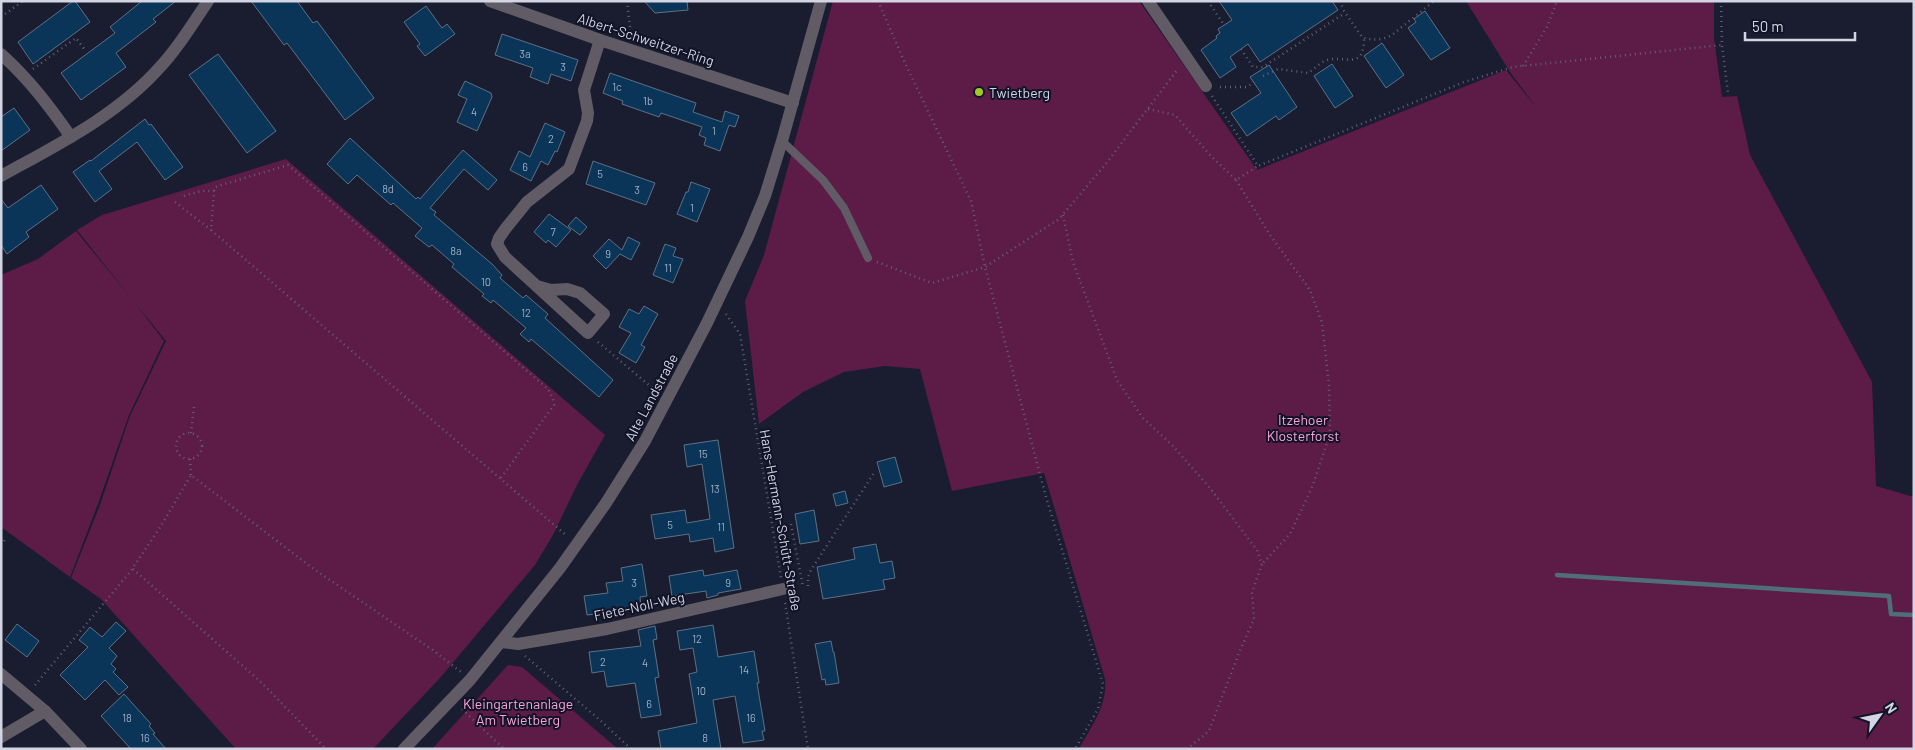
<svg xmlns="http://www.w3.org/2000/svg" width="1915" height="750" viewBox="0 0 1915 750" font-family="Barlow,sans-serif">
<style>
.green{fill:#5d1c48}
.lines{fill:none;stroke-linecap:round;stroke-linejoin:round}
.stream{stroke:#4f6e7a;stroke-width:4.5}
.building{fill:#0a3558;stroke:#5d7185}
.path{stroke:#5f6173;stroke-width:2.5;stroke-dasharray:1 4;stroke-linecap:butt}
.service{stroke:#615b65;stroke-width:8}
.minor{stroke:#615b65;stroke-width:12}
.tertiary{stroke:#615b65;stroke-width:12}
.poi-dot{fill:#a3c926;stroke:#111326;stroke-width:2}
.labels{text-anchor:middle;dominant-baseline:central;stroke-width:4;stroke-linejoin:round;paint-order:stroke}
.number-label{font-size:11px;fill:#a1adc0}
.street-label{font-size:14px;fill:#d3d5e3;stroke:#111326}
.poi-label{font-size:14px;fill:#d3d5e3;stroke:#111326;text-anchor:start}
.park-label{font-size:14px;fill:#fda2da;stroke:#111326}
</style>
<rect width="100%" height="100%" fill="#1a1c30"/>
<g class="green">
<path d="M833,1h306l118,169 249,-100 30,37 -26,-35 -44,-71h248v37l8,59 15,-1 13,59 122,227 4,104 38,11v252h-835c12,-22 29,-44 26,-70l-61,-206 -92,18 -32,-122 -35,-3 -41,6 -41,20 -44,32 -14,-123 19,-46z"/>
<polygon points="286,159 605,435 577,485 553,535 535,565 440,678 373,749 236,749 101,599 71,578 100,505 130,416 166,341 135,303 164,341 129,415 98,504 70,577 1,527 1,275 38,259 76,231 131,298 77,230 102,215"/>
<polygon points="508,665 522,667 618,749 432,749"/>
</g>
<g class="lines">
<polyline class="stream" points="1557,575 1889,596 1891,614 1914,615"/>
</g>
<g class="building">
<polygon points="73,1 75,1 90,22 33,64 18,42"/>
<polygon points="142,1 176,1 153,19 156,22 116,53 126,67 81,100 61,73 115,33 110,27"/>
<polygon points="251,1 297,1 313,23 317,21 374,98 345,120 287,43 284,45"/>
<polygon points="644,1 687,1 688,10 655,13"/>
<polygon points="1219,1 1332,1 1338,10 1260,62 1248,44 1230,57 1236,67 1220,78 1201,50 1217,38 1216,36 1220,33 1218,29 1232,20"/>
<polygon points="426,6 442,28 447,24 455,34 425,56 417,46 420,44 404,22"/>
<polygon points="1425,11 1450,48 1431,60 1408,28 1416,22 1414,19"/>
<polygon points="502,34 578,60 571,81 551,74 548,84 530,77 533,68 495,55"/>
<polygon points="1382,43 1404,75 1386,88 1364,56"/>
<polygon points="218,54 276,131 247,153 189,75"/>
<polygon points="1332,64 1353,96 1335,108 1314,76"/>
<polygon points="1269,65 1297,107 1279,120 1276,116 1247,136 1231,113 1261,93 1250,77"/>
<polygon points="610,73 696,103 693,112 722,122 725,111 739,116 735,127 729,125 720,151 704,145 706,138 699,135 702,127 661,113 659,117 622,104 623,101 603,93"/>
<polygon points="465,81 491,93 492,97 477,131 457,122 467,99 458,95"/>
<polygon points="14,108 30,130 1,151 1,117"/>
<polygon points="145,119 149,125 151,124 183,167 165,180 137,142 99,171 112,189 95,202 73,172 90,160 91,161"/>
<polygon points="545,123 565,132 557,152 555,151 548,165 541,161 531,181 510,170 519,151 530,157"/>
<polygon points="350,138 416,199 418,197 420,199 463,150 497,180 488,190 464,169 430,208 436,212 434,215 492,264 502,275 500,278 523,298 526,295 548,314 545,318 613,380 599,397 531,339 529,342 520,334 526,328 493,300 491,303 482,296 484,294 452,267 454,264 432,245 429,247 415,236 422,228 393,203 391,205 357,175 348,184 327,164"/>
<polygon points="593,161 655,183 646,205 586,184"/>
<polygon points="691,182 710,189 697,222 677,214 686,192 688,192"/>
<polygon points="41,185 58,209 26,232 29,237 7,254 1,245 1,199 8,208"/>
<polygon points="549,214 571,230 556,247 548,240 546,243 534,232"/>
<polygon points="576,217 587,227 580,235 568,226"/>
<polygon points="628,237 640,243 631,260 620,254 606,269 593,256 609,239 622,250"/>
<polygon points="665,244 676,248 673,256 683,259 673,283 653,275"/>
<polygon points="644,306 658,314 641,345 645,347 636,363 619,353 631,333 619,327 629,309 639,314"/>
<polygon points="718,440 734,548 715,552 713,538 690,542 689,534 655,539 651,515 685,510 687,523 710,519 702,464 687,467 684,445"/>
<polygon points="895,457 902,482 884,487 877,462"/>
<polygon points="845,491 848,503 836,506 833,494"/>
<polygon points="814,510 819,541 800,544 795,514"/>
<polygon points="876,544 880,563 892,561 895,578 883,580 885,589 823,599 817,567 855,559 853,548"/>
<polygon points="642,564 647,596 640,597 641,608 587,615 584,596 608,593 606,583 623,581 621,568"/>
<polygon points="703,570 704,576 737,570 741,589 718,593 718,595 707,598 706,591 672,596 669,576"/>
<polygon points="116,622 126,631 109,648 117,656 111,664 116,669 113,672 128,687 119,695 105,680 85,700 60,675 88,647 79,640 90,627 102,637"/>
<polygon points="17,624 39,641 27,657 5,640"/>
<polygon points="713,625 718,657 754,651 759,683 757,683 765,731 762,731 764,740 743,743 735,696 713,700 721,749 661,749 658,731 697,723 689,674 697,672 693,648 680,650 677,631"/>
<polygon points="655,626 657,639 653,640 659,677 655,678 661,715 641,718 635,683 607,687 604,671 592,673 589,652 641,646 638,630"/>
<polygon points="831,641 833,652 834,652 839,683 826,685 825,679 822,680 815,644"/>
<polygon points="124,694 151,724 149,726 155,733 153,734 166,749 131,749 101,716"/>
</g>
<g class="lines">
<g class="path">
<polyline points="627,1 630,27 629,35"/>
<polyline points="878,1 905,63 971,201 985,267 1046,497 1103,684 1098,709 1075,749"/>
<polyline points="1208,1 1224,25"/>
<path d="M1340,1l4,10 18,26c9,4 21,3 30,-2l42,-34"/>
<polyline points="1721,1 1722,45 1728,93"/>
<polyline points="1,17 23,1"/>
<polyline points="1241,49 1253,67 1263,67 1345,13"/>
<polyline points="1523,66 1547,27 1557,1"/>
<polyline points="33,69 76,38 85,50"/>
<path d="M1263,76l15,-7 30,4c7,-4 12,-11 19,-13 18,-5 37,11 37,-22"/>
<polyline points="1220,87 1247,87 1254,82"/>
<polyline points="1212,96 1258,166 1464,82 1513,67 1722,45"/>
<polyline points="1148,109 1175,115 1209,154 1236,180 1258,166"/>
<polyline points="1236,180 1270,235 1310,290 1322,323 1329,385 1330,434 1313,485 1290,534 1262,564"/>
<polyline points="214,191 215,187 288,165 548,389 553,399 554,405 500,479"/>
<polyline points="184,196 201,191 214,191 211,230 566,535"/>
<polyline points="175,202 211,230"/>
<polyline points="1063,215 1073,262 1117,380 1143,418 1172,445 1210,488 1257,550 1262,564 1252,592 1254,619 1239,653 1209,731 1187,749"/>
<polyline points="877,262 932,283 985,267 1059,219 1105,165 1178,69"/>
<polyline points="726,314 740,334 781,578"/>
<polyline points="598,342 657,392"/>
<circle cx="189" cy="446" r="13"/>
<polyline points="191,433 194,407"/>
<polyline points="190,459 191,475"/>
<polyline points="791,524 803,587"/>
<polyline points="1,545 6,538"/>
<polyline points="133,569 262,683 326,749"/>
<polyline points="808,586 808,577 811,570 874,473"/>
<polyline points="785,603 808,749"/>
<polyline points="525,656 601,721 631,749"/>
<polyline points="35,685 130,572 161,526 191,475 311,567 434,651 461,672"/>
<polyline points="462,709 504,749"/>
</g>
<polyline class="service" points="782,141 823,180 844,208 868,258"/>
<g class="minor">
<polyline points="490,1 600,40 793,103"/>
<polyline points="1148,1 1206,86"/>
<path d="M1,54c28,25 49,53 70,83"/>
<path d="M1,176c56,-31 117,-61 160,-110 18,-19 32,-43 47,-65"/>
<polyline points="537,286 551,290 567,289 580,293 604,314 588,333 505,257 497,244 499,238 506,228 527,202 569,169 587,121 588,113 584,90 600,40"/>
<polyline points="501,642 518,644 607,629 783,589"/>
<polyline points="1,674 45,711 81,749"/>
<polyline points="1,737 45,711"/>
</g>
<polyline class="tertiary" points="404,749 470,680 560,568 606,503 645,441 707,323 748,237 765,196 782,141 821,1"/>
</g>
<circle class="poi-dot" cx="979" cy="92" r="5"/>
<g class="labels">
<g class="number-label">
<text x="525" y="53">3a</text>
<text x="563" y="66">3</text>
<text x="617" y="86">1c</text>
<text x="648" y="100">1b</text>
<text x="474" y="111">4</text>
<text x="714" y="130">1</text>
<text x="551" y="138">2</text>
<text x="525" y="166">6</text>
<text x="600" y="173">5</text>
<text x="388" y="188">8d</text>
<text x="637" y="189">3</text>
<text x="692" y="207">1</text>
<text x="553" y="231">7</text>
<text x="456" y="250">8a</text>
<text x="608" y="253">9</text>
<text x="668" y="267">11</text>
<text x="486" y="281">10</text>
<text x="526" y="312">12</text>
<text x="703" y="453">15</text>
<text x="715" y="488">13</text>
<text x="670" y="524">5</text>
<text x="721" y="526">11</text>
<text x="634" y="582">3</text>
<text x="728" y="582">9</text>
<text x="697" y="638">12</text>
<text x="603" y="661">2</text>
<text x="645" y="662">4</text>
<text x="744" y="669">14</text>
<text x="701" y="690">10</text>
<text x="649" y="703">6</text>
<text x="127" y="717">18</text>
<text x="751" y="717">16</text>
<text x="145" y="737">16</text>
<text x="705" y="737">8</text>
</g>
<g class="street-label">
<text transform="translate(646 39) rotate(18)">Albert-Schweitzer-Ring</text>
<text transform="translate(651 397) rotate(-62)">Alte Landstraße</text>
<text transform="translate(781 520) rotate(80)">Hans-Hermann-Schütt-Straße</text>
<text transform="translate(639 606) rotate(-12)">Fiete-Noll-Weg</text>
</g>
<g class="poi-label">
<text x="989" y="92">Twietberg</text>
</g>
<g class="park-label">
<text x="1303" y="419">Itzehoer<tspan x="1303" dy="16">Klosterforst</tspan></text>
<text x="518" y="703">Kleingartenanlage<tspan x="518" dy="16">Am Twietberg</tspan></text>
</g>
</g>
<rect width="1915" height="750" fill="none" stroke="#d3d5e3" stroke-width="5"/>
<g transform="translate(1880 715) rotate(57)" stroke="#111326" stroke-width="4" paint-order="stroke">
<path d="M0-4L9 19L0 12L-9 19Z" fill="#d3d5e3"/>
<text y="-8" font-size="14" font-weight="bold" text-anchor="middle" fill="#d3d5e3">N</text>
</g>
<path d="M1745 32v8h110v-8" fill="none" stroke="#d3d5e3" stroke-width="2.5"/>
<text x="1752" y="32" font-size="15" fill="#d3d5e3" stroke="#111326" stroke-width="4" paint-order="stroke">50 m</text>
</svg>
